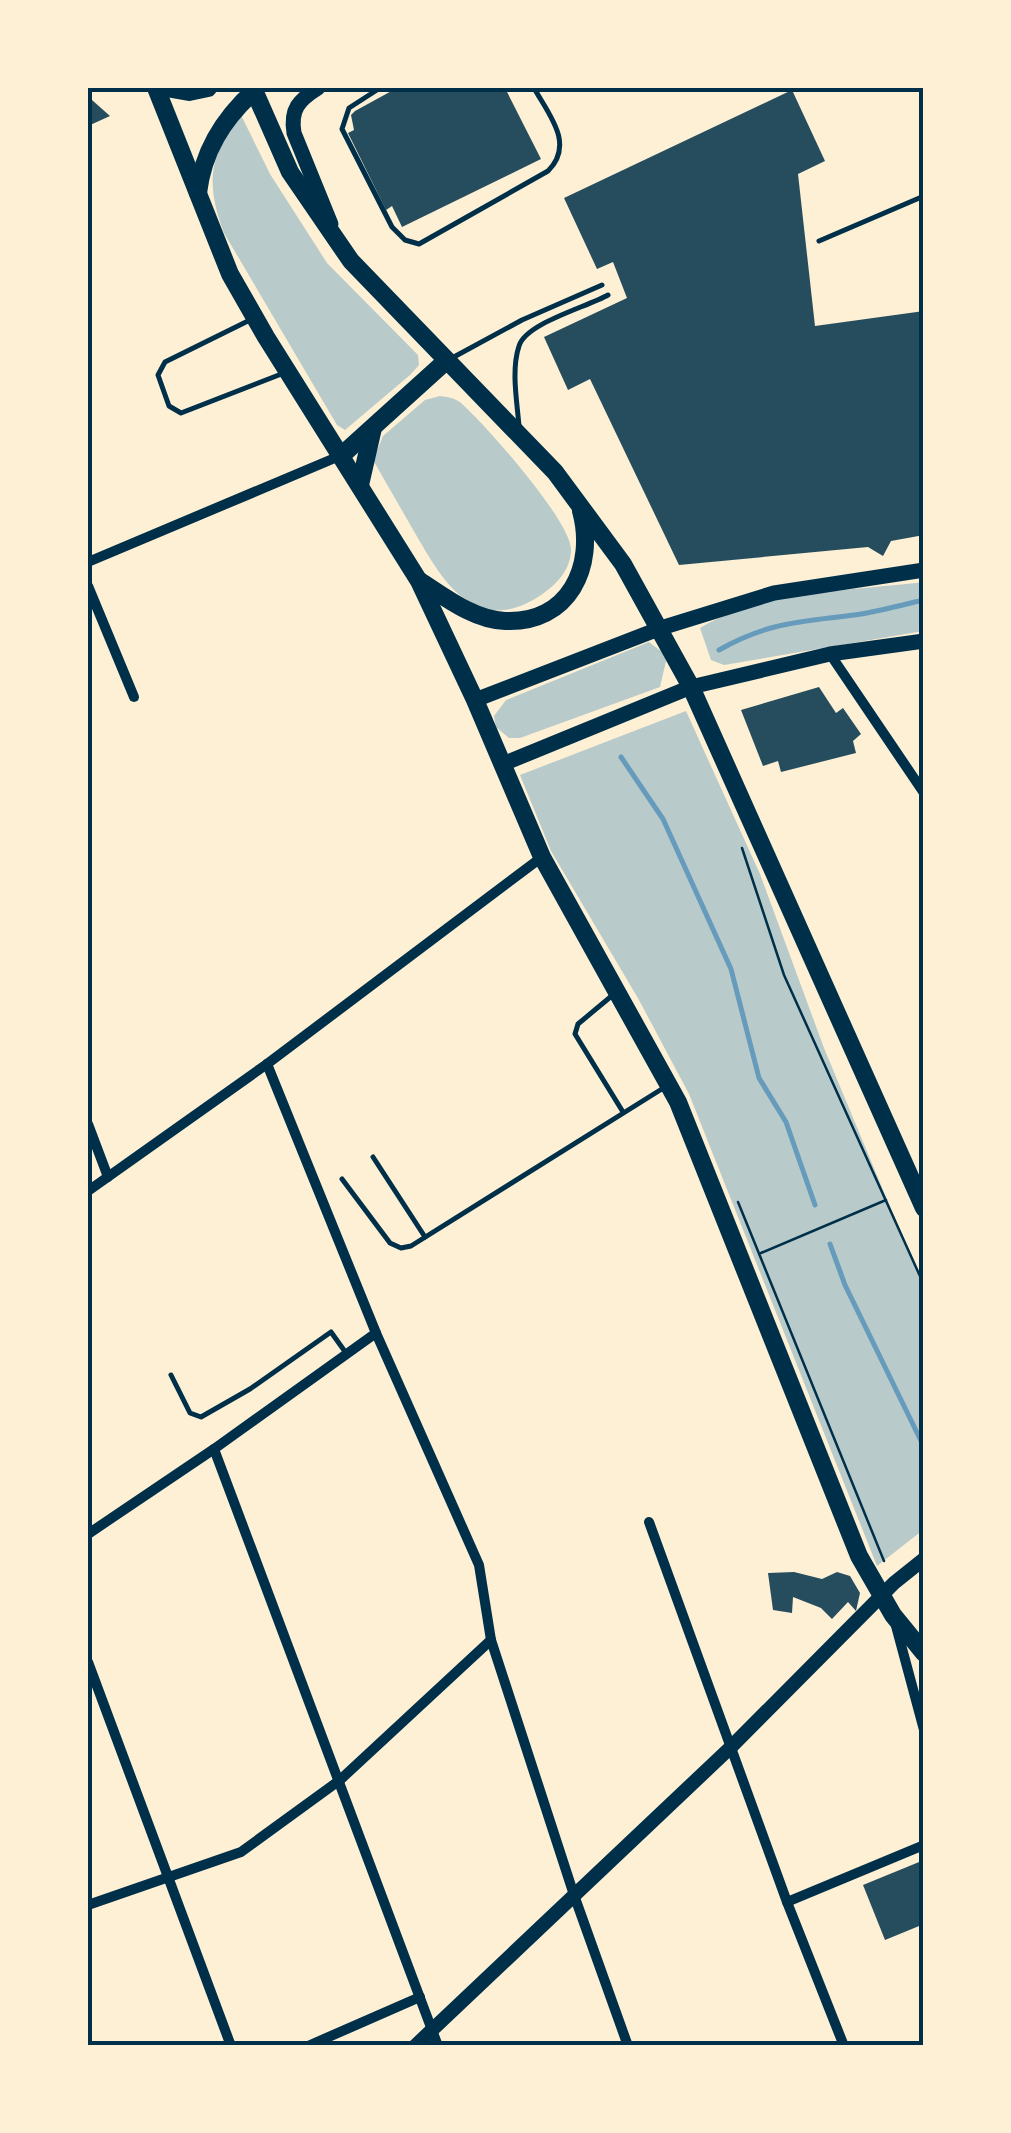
<svg xmlns="http://www.w3.org/2000/svg" width="1011" height="2133" viewBox="0 0 1011 2133" font-family="Mulish,sans-serif">
<style>
.green{fill:#b9caca}
.lines{fill:none;stroke-linecap:round;stroke-linejoin:round}
.stream{stroke:#669bbc;stroke-width:5}
.building{fill:#264d5e}
.path{stroke:#003049;stroke-width:2.5}
.service{stroke:#003049;stroke-width:5}
.minor{stroke:#003049;stroke-width:10}
.tertiary{stroke:#003049;stroke-width:14}
.secondary{stroke:#003049;stroke-width:15}
.primary{stroke:#003049;stroke-width:18}
.neatline{fill:none;stroke:#003049;stroke-width:4}
</style>
<rect width="100%" height="100%" fill="#fdf0d5"/>
<g class="green">
<path d="M241,115l29,59 57,89 91,92 1,10 -9,10 -65,55 -8,-5 -113,-192c-18,-47 -16,-78 17,-118z"/>
<path d="M440,396c7,1 15,2 21,7 24,21 109,117 110,146 0,22 -16,37 -33,48 -64,40 -96,-17 -123,-64 -14,-24 -28,-49 -42,-73l10,-24 42,-36z"/>
<path d="M923,582v49l-199,34 -13,-5 -11,-32c64,-38 151,-37 223,-46z"/>
<polygon points="649,642 662,652 666,661 660,687 520,738 509,738 496,727 494,716 506,700"/>
<polygon points="686,711 760,874 824,1048 923,1286 923,1530 877,1566 689,1094 639,1000 551,851 520,775"/>
</g>
<g class="lines">
<g class="stream">
<path d="M719,650c49,-28 82,-28 135,-35 23,-3 47,-10 70,-15"/>
<polyline points="621,757 663,819 731,969 759,1078 786,1122 815,1205"/>
<polyline points="830,1244 845,1285 924,1447"/>
</g>
</g>
<g class="building">
<polygon points="397,88 505,88 541,159 402,227 392,206 386,210 348,133 354,130 351,115 355,111"/>
<polygon points="792,90 825,161 798,174 815,326 924,311 924,535 891,541 883,556 868,547 679,565 590,379 568,390 544,337 627,298 613,262 597,269 564,198"/>
<polygon points="92,100 110,116 88,126 88,102"/>
<polygon points="819,687 836,713 843,708 861,734 853,741 856,753 781,772 778,761 763,766 741,710"/>
<polygon points="794,1572 822,1579 837,1572 850,1576 860,1593 856,1611 848,1602 832,1619 821,1608 793,1597 792,1613 773,1610 768,1573"/>
<polygon points="924,1860 924,1924 885,1940 863,1885"/>
</g>
<g class="lines">
<g class="path">
<polyline points="742,848 784,975 924,1285"/>
<polyline points="738,1202 884,1561"/>
<polyline points="761,1253 886,1200"/>
</g>
<g class="service">
<path d="M380,88l-31,20 -7,21 50,98 13,13 14,4 129,-73c27,-27 1,-56 -14,-83"/>
<polyline points="819,241 924,196"/>
<polyline points="252,319 165,362 158,375 169,406 181,413 284,373"/>
<polyline points="452,358 522,320 602,285"/>
<path d="M519,426c-2,-25 -8,-56 0,-80 7,-23 68,-39 89,-51"/>
<polyline points="614,994 578,1024 575,1034 623,1112"/>
<polyline points="373,1157 425,1237"/>
<polyline points="342,1179 390,1243 401,1248 411,1246 665,1087"/>
<polyline points="171,1375 190,1413 201,1417 250,1389 331,1332 346,1353"/>
</g>
<g class="minor">
<polyline points="88,562 342,455"/>
<polyline points="88,586 134,697"/>
<polyline points="830,654 924,793"/>
<polyline points="267,1064 376,1333 479,1565 491,1640 574,1895 628,2046"/>
<polyline points="88,1124 108,1177"/>
<polyline points="88,1191 267,1064 542,857"/>
<polyline points="214,1449 438,2046"/>
<polyline points="649,1522 787,1902 844,2046"/>
<polyline points="88,1534 214,1449 376,1333"/>
<polyline points="896,1626 924,1730"/>
<polyline points="88,1662 231,2046"/>
<polyline points="787,1902 924,1845"/>
<polyline points="88,1905 241,1852 340,1780 491,1640"/>
<polyline points="308,2046 420,1997"/>
</g>
<polyline class="tertiary" points="415,2046 731,1747 894,1583 924,1559"/>
<g class="secondary">
<path d="M318,88c-19,12 -28,21 -24,45l37,91"/>
<polyline points="475,700 661,628 774,593 924,570"/>
<polyline points="503,764 691,687 830,654 924,641"/>
</g>
<g class="primary">
<polyline points="156,88 230,274 266,337 419,581 475,700 542,857 678,1102 859,1556 893,1615 924,1653"/>
<polyline points="166,88 189,92 208,88"/>
<polyline points="253,88 290,172 351,261 555,472 623,564 691,687 924,1208"/>
<path d="M198,193c5,-42 25,-74 56,-102"/>
<polyline points="342,455 446,361"/>
<polyline points="360,485 373,428"/>
<path d="M420,581c25,16 54,39 85,40 64,3 91,-55 76,-110"/>
</g>
</g>
<rect width="1011" height="2133" fill="none" stroke="#fdf0d5" stroke-width="180"/>
<rect x="90" y="90" width="831" height="1953" class="neatline"/>
</svg>
